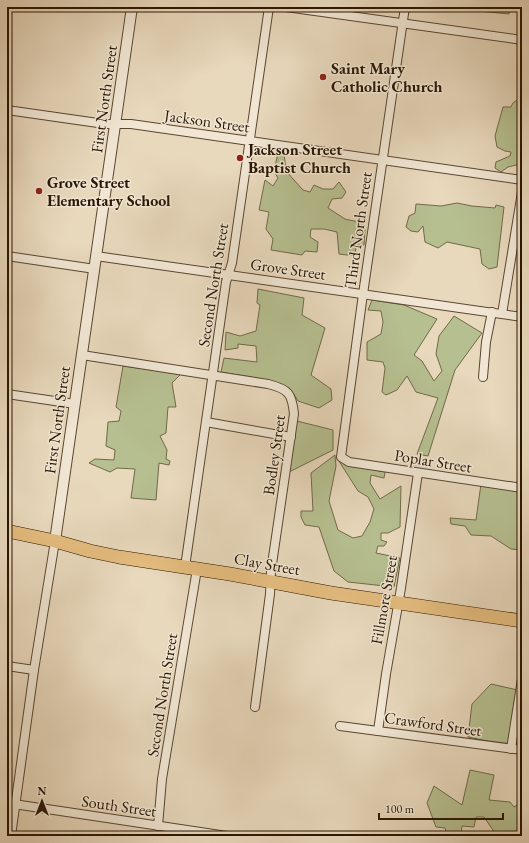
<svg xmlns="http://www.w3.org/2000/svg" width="529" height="843" viewBox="0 0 529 843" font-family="'EB Garamond',serif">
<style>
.green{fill:#b6bf90;stroke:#706a49}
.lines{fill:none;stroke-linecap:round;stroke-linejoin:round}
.minor-casing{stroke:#5a4630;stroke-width:10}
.tertiary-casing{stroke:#5a4630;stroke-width:12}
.primary-casing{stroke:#2a1602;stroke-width:14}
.minor{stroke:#f0e6d3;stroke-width:8}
.tertiary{stroke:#f0e6d3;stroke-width:10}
.primary{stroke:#e4bc7e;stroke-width:13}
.poi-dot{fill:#8f2418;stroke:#f0e6d3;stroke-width:1.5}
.labels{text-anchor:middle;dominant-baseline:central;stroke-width:3;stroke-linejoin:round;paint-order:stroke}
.poi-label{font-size:16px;font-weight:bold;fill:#2a1602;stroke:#f0e6d3;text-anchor:start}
.street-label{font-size:16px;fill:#2a1602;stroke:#f0e6d3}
</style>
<rect width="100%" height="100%" fill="#e8d8bc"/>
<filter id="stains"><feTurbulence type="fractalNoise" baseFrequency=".005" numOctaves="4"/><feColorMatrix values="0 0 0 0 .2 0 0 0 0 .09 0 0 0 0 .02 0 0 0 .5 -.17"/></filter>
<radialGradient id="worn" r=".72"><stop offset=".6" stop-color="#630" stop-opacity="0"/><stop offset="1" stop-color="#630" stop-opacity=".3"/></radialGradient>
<g class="green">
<polygon points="469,7 511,7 509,14 469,10"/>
<path d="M522,89v71l-2,4 -12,3 -7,5 -6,-4 1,-6 14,-6 1,-4 -6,-1 -8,-4 -2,-11 8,-29h8c2,-5 3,-6 9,-7z"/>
<polygon points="278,153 284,153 286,171 303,190 310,192 314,185 323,189 333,189 339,182 346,192 342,198 332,199 328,208 345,219 363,223 365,230 364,245 356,245 355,256 339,254 337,232 324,229 311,229 310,237 318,242 317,252 305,251 302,255 271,250 273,239 266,229 269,212 259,210 265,180 273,186 278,178 274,171"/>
<polygon points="457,203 472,206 495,208 496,205 504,207 497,267 489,269 482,264 480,249 447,242 438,248 425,242 423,226 418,232 411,231 406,227 409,216 415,213 416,204 441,206"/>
<path d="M258,289l46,9 -2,17 23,13 -14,47 20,14 1,11 -13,8 -21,-7c-3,-5 -6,-11 -12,-14 -18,-9 -45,-11 -65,-15l3,-14 33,4 -1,-16 -18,-2v4l-13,2 1,-18 14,4 16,-5 4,-26 -3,-2z"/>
<polygon points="372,300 404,305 437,319 414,355 422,361 434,381 442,371 436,354 439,336 454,316 482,333 455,370 428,456 417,454 438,398 416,392 407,376 397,390 386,395 382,392 385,368 383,362 367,360 367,342 381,334 383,322 381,311 368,310"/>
<polygon points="123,366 181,374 172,383 176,407 168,407 166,433 160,436 167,450 166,459 170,461 169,465 159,463 156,500 131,498 135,469 117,468 110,472 89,463 95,459 114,460 115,450 106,446 108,422 119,421 121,411 116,407"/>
<polygon points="297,421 333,430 333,450 289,472 287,468"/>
<polygon points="335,455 336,466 329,501 338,530 353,538 362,536 370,522 374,509 368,497 358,491 337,458 340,458 374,470 385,472 384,478 371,475 370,483 380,499 401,486 400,527 388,533 381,533 381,540 387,542 384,546 378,546 376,553 400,558 394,587 348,582 334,571 319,527 305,525 301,517 301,511 313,511 311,473"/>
<polygon points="481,484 522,490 522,550 511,549 491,536 471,535 465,526 451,524 450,518 476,520"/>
<polygon points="491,684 522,691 522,728 515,747 468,737 472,704"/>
<polygon points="470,770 494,775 489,800 510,802 514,807 522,802 522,836 497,836 484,817 476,817 474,827 462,826 461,835 447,835 445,828 436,827 427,803 434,786 462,805"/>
</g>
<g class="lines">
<g class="minor-casing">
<g id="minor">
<polyline points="286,7 522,40"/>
<polyline points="405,7 363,294 341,457 349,462 522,488"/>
<polyline points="7,110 105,124 131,124 522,180"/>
<polyline points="7,256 95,269"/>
<polyline points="96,256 522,317"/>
<polyline points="502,314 522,192"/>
<path d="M82,355l186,29c20,5 24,9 26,30l-23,157 -1,23 -15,113"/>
<polyline points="483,377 486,342 492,312"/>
<polyline points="7,394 75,404"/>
<polyline points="206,422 291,437"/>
<polyline points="185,567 226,282 232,263 269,7"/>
<polyline points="7,666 34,670"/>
<polyline points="340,726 522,750"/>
<polyline points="378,731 386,674 401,588 418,473"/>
<polyline points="511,749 522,679"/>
<polyline points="7,803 227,836"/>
<polyline points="158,826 162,779 197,569"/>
<polyline points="11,836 34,670 55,541"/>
</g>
</g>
<g class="tertiary-casing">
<polyline id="tertiary" points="55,541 132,7"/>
</g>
<g class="primary-casing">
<polyline id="primary" points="7,531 55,541 90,551 119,557 230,574 331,593 522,621"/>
</g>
<use href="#minor" class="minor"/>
<use href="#tertiary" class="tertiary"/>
<use href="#primary" class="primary"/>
</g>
<g class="poi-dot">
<circle cx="323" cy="77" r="4"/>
<circle cx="240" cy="158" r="4"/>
<circle cx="39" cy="191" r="4"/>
</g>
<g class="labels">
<g class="poi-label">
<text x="331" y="68">Saint Mary<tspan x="331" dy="18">Catholic Church</tspan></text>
<text x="248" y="149">Jackson Street<tspan x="248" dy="18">Baptist Church</tspan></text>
<text x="47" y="182">Grove Street<tspan x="47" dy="18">Elementary School</tspan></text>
</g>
<g class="street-label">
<text transform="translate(104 99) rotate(-82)">First North Street</text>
<text transform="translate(207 121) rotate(8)">Jackson Street</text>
<text transform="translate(358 230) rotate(-82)">Third North Street</text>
<text transform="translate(288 269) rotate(8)">Grove Street</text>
<text transform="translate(213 285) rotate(-81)">Second North Street</text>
<text transform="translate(57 420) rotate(-82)">First North Street</text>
<text transform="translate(274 455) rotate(-82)">Bodley Street</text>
<text transform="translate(433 461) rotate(9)">Poplar Street</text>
<text transform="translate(267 564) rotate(10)">Clay Street</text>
<text transform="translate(384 600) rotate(-80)">Fillmore Street</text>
<text transform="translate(162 695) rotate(-81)">Second North Street</text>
<text transform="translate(433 724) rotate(8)">Crawford Street</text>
<text transform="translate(119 806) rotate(8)">South Street</text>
</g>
</g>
<rect width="529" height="843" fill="none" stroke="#e8d8bc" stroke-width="24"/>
<rect x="8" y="8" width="513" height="827" fill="none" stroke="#2a1602" stroke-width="2"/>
<rect x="12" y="12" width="505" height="819" fill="none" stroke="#2a1602"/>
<g transform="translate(42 801)" stroke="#f0e6d3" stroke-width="3" paint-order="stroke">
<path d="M0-3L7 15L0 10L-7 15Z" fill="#2a1602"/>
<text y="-6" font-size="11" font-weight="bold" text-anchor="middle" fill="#2a1602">N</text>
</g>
<path d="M379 813v6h124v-6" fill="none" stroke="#2a1602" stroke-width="2"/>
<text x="385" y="813" font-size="12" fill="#2a1602" stroke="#f0e6d3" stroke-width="3" paint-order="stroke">100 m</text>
<rect width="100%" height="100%" filter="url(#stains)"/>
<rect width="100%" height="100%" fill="url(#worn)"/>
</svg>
